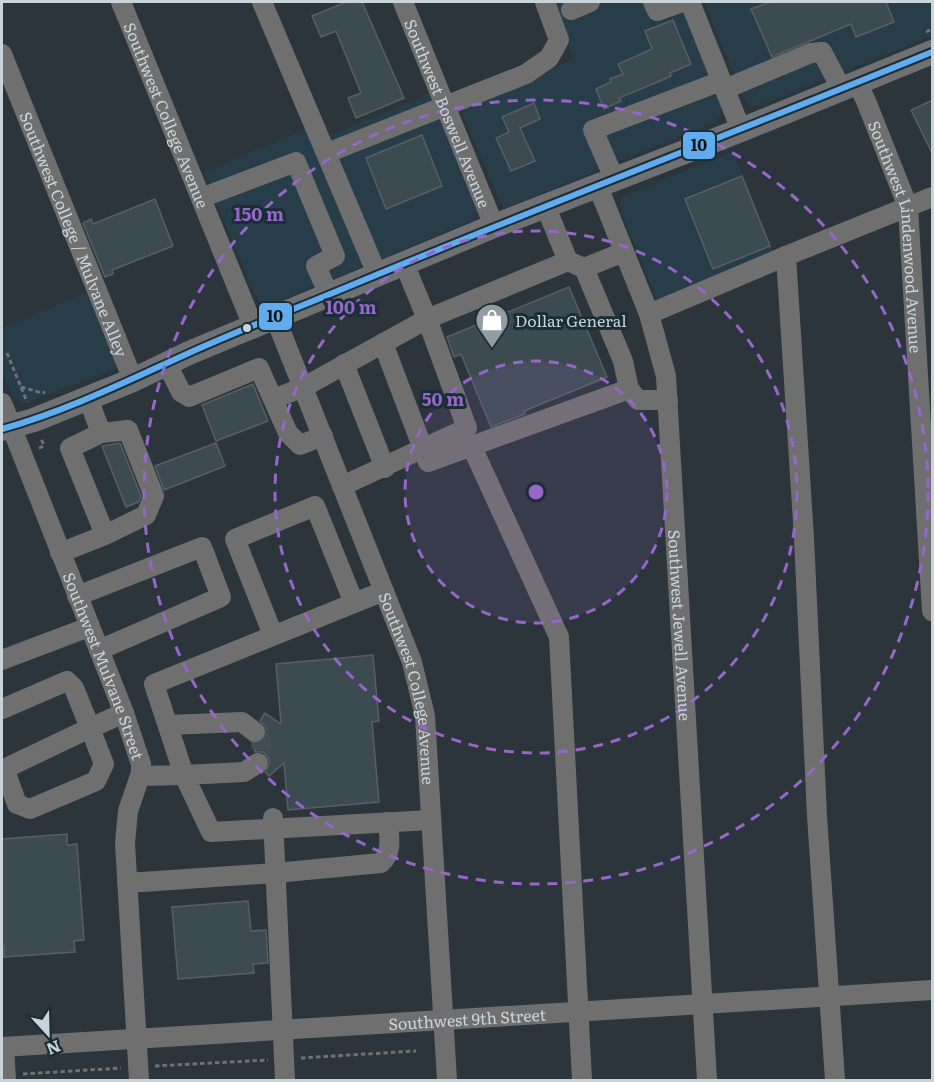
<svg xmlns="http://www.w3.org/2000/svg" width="934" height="1082" viewBox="0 0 934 1082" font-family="Literata,serif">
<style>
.built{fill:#273d4a}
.building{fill:#3c4b52;stroke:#575f64;stroke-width:1.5}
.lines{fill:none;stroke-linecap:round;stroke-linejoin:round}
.minor-tunnel{stroke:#434d53;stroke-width:20;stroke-dasharray:20 10;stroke-linecap:butt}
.path{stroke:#707172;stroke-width:3;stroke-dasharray:4.5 3;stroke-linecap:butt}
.minor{stroke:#706f6f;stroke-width:20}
.major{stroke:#6e7071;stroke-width:24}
.bus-1-casing{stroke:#1b2d36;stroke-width:10}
.bus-1{stroke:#60acee;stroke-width:6}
.ring{fill:none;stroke:#9667c8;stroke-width:3;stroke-dasharray:10 8}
.bus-dot{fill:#c9d4da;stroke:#1b2d36;stroke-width:2}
.labels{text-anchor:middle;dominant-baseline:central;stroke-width:6;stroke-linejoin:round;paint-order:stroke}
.street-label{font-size:16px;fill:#c9d4da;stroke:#1b2d36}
.poi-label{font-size:16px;fill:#c9d4da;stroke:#1b2d36;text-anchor:start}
.centre{fill:#9667c8;stroke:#1b2d36;stroke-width:3}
.ring-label{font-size:18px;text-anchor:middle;font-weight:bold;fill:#9667c8;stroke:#1b2d36;stroke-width:6;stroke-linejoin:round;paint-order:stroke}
.line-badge{stroke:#1b2d36;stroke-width:2}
.pale-badge-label{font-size:16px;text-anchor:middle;font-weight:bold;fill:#111}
</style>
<rect width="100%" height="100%" fill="#2b353b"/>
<g class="built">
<polygon points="552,2 679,2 722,108 721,115 715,122 512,206 505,207 499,200 459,106 574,59"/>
<polygon points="704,2 932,2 932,36 759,106 751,106 744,99"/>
<polygon points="432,93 478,205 474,220 274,303 266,305 259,301 254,293 204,172 323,122 329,136"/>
<polygon points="733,151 780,267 663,314 621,212 620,203 624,196"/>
<polygon points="103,286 134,362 31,401 21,403 12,395 2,373 2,328"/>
</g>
<g class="building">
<polygon points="346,2 362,2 404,98 356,118 348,98 361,93 336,31 321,37 312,16"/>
<polygon points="770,2 886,2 894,22 856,37 851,24 772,57 751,9"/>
<polygon points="673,20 691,64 670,73 671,76 660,81 619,98 621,101 604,109 596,89 611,82 610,79 623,74 618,64 652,49 645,31"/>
<polygon points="933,100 933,155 911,110"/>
<polygon points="534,103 540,119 520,128 535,161 511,171 496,138 509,132 502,117"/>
<polygon points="422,135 442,186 386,209 366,158"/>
<polygon points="742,176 770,246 713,269 685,199"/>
<polygon points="155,199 173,246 112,270 113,274 105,277 83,223 91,219 93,224"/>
<polygon points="569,287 607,377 524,411 525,414 491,427 461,354 454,357 447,337"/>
<polygon points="253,384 268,421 216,441 202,405"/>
<polygon points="120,443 141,496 139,502 126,507 102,446"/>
<polygon points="216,443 225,466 164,490 155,466"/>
<polygon points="373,655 379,721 372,722 379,802 288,810 284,763 269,776 265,772 270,763 268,757 263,752 255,752 254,745 264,740 267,734 266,727 260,721 265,713 281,724 276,664"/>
<polygon points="67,834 67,845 77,844 84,940 74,941 75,952 4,957 4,946 2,946 2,839"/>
<polygon points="248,901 251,931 266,930 268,963 253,964 254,973 178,979 172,907"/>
</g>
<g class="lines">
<path class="minor-tunnel" d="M255,732c10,9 7,20 3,31"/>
<g class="path">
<polyline points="926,32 932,29"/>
<polyline points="7,353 27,402"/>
<polyline points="21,387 42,393 45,392"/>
<polyline points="39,448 44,446 41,438"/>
<polyline points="301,1058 416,1051"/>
<polyline points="155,1066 268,1060"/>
<polyline points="23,1074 121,1068"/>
</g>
<g class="minor">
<path id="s1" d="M121,2l132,324"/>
<polyline points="262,2 377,274"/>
<path id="s2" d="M403,2l91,224"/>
<polyline points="653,2 657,11 682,2"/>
<polyline points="690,2 741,130"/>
<polyline points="571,10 590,2"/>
<path id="s3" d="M2,54l131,326"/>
<path id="s4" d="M857,82l9,19 42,106 24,404"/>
<polyline points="725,89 811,53 822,52 841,88"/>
<polyline points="327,153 526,74 549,58 559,40 545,2"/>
<polyline points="614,178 593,130 721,81"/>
<path id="s5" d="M597,184l52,130 17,62 41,704"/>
<polyline points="201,198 296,162 335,256 316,266 329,295"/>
<polyline points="545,205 568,261"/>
<polyline points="786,256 804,538 817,816 835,1080"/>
<polyline points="584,268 624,252"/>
<polyline points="649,314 786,256 932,197"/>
<path id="s6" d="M275,317l137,345 13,54 22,364"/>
<polyline points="383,343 428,462 629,389"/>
<polyline points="167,364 181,392 189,397 259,368 288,433 300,445 323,436"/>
<polyline points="344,364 385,468"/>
<polyline points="88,398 101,433"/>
<polyline points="273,399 304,387 427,319 568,261 584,268 623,361 629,389 638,400 668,400"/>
<path id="s7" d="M2,403l122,310 17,51v9l-13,38 -3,32 14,237"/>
<polyline points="472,447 559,637 582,1080"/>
<polyline points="342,486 467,428 427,319 404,263"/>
<polyline points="60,553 105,535 70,448 101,433 128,430 154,496 146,515 105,535"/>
<polyline points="77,596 202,547 221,597 99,650"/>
<polyline points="273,635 235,539 315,506 354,603"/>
<polyline points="2,660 89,627"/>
<polyline points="2,709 67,681 74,688 90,728 2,770"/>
<polyline points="168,725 242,722 255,732"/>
<polyline points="258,763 244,772 184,775 211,832 431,820"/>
<polyline points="4,768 17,804 30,809 96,781 104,764 90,728 124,713"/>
<polyline points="141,776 184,775 154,684 384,591"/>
<polyline points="273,818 285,1080"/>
<path d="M127,883l148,-10 106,-10c12,-11 8,-26 7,-41"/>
<path id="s8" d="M2,1047l930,-57"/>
<polyline points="4,1047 6,1080"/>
</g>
<polyline class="major" points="2,429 34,420 133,380 189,353 494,226 741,130 932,52"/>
<g class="bus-1-casing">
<path id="bus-1" d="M2,429c65,-18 125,-48 187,-76 53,-24 108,-45 163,-68 192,-80 387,-154 580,-233"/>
</g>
<use href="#bus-1" class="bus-1"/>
</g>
<circle cx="536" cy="492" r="131" fill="#9667c8" fill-opacity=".12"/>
<g class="ring">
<circle cx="536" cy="492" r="131"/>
<circle cx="536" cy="492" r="261"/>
<circle cx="536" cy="492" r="392"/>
</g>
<defs>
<g id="shop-pin" transform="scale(1.725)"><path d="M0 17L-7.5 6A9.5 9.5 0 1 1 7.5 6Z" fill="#929ca2" stroke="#1b2d36"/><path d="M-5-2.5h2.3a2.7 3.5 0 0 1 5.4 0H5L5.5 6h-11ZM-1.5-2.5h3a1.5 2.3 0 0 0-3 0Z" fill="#fff"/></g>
</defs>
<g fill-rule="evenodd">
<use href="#shop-pin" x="492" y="320"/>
</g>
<circle class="bus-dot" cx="247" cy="328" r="5"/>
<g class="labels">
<g class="street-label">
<text stroke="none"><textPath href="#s1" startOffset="122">Southwest College Avenue</textPath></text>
<text stroke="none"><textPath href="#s2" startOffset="120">Southwest Boswell Avenue</textPath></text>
<text stroke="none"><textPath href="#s3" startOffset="194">Southwest College / Mulvane Alley</textPath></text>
<text stroke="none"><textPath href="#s4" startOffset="162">Southwest Lindenwood Avenue</textPath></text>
<text stroke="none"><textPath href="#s5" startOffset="454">Southwest Jewell Avenue</textPath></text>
<text stroke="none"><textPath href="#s7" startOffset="282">Southwest Mulvane Street</textPath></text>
<text stroke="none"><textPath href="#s6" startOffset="396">Southwest College Avenue</textPath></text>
<text stroke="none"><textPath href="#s8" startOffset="466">Southwest 9th Street</textPath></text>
</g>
<g class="poi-label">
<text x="515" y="320">Dollar General</text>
</g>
</g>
<circle cx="536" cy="492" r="9" class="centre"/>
<g class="ring-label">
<text x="259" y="221">150 m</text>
<text x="351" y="314">100 m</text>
<text x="443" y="406">50 m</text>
</g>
<g class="line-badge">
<rect x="682" y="131" width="34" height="29" rx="6" fill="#60acee"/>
<rect x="258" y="302" width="35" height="29" rx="6" fill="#60acee"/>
</g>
<g class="pale-badge-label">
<text x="699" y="151">10</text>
<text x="275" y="322">10</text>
</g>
<rect width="934" height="1082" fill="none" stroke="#c9d4da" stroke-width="6"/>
<g transform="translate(48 1034) rotate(158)" stroke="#1b2d36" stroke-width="4.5" paint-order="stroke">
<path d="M0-4.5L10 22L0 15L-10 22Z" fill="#c9d4da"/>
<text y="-9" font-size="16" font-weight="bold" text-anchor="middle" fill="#c9d4da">N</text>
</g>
</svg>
